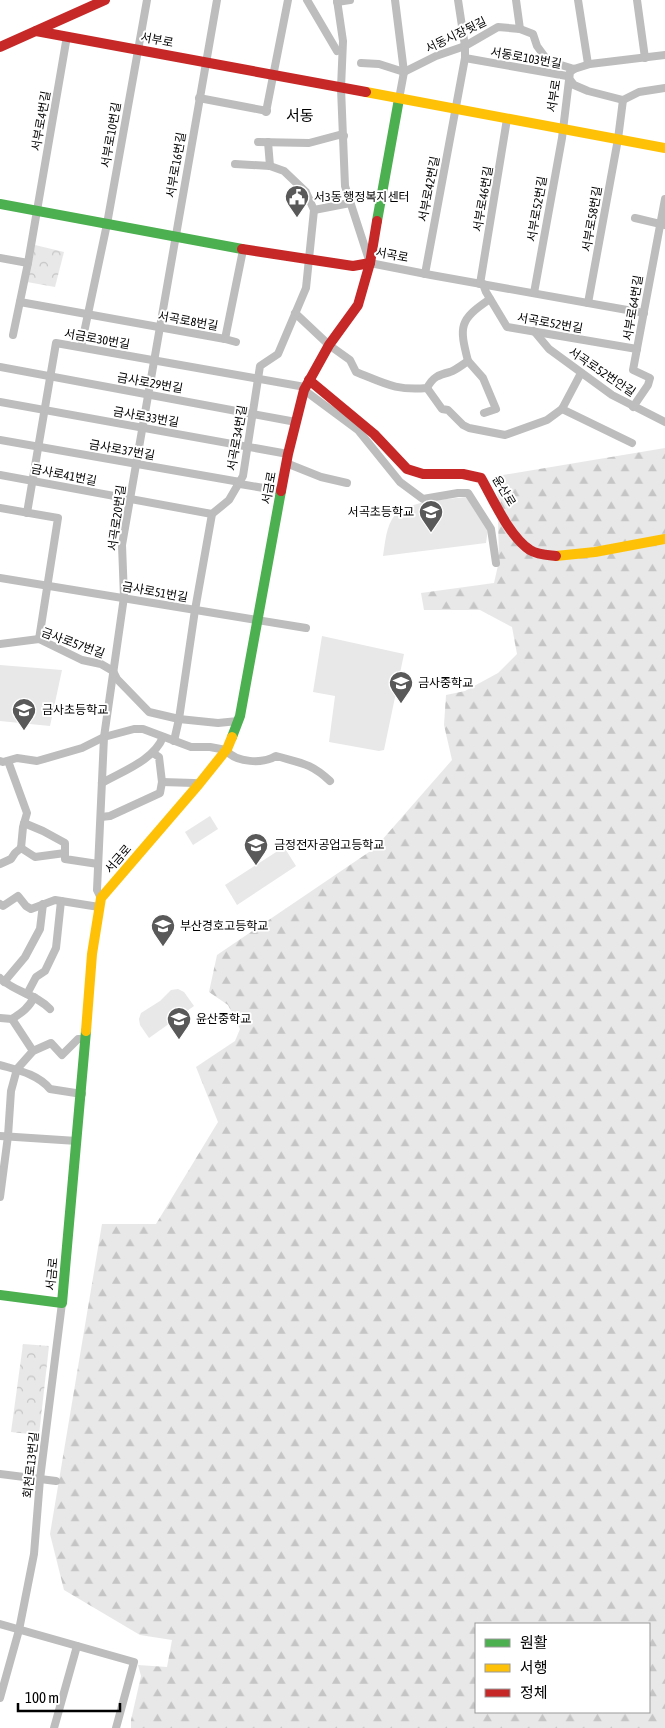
<svg xmlns="http://www.w3.org/2000/svg" width="665" height="1728" viewBox="0 0 665 1728" font-family="'Asap Condensed','Noto Sans KR',sans-serif">
<style>
.forest{fill:url(#forest-firs);fill-rule:evenodd}
.park{fill:url(#park-crowns)}
.pitch{fill:#e8e8e8}
.lines{fill:none;stroke-linecap:round;stroke-linejoin:round}
.street{stroke:#bdbdbd;stroke-width:8}
.fast{stroke:#4caf50;stroke-width:10}
.slow{stroke:#ffc107;stroke-width:10}
.jam{stroke:#c62828;stroke-width:10}
.labels{text-anchor:middle;dominant-baseline:central;stroke-width:4;stroke-linejoin:round;paint-order:stroke}
.street-label{font-size:12px;fill:#000;stroke:#fff}
.poi-label{font-size:12px;fill:#000;stroke:#fff;text-anchor:start}
.quarter-label{font-size:15px;fill:#000;stroke:#fff}
</style>
<defs>
<pattern id="forest-firs" width="22" height="20" patternUnits="userSpaceOnUse" patternTransform="scale(1.25)"><rect width="22" height="20" fill="#e8e8e8"/><path d="M5 1l3.5 6h-7zM16 11l3.5 6h-7z" fill="#c5c5c5"/></pattern>
<pattern id="park-crowns" width="20" height="18" patternUnits="userSpaceOnUse" patternTransform="scale(1.25)"><rect width="20" height="18" fill="#e8e8e8"/><path d="M2 6a3 3 0 1 1 6 0M12 15a3 3 0 1 1 6 0" fill="none" stroke="#c5c5c5"/></pattern>
</defs>
<rect width="100%" height="100%" fill="#fff"/>
<path class="forest" d="M665,448v1280h-534v-8l10,-44 -3,-11 29,2 5,-27 -32,-5 -76,-45 -14,-56 52,-310h54l62,-102 -22,-55 39,-26 5,-12 -12,-24 -19,-13 8,-37 158,-107 77,-88 -8,-35 2,-30 19,-4 33,-18 19,-19 -5,-27 -32,-17h-56l-3,-17 73,-10 5,-22 -2,-85zM476,1624h173v88h-173z"/>
<g class="park">
<polygon points="35,245 64,252 55,287 27,282"/>
<polygon points="23,1344 49,1346 39,1435 11,1432"/>
</g>
<g class="pitch">
<path d="M467,497l21,32 -2,14 -103,13c2,-12 3,-31 12,-41 12,-14 54,-16 72,-18z"/>
<polygon points="322,636 404,654 384,750 379,751 329,742 335,696 313,692"/>
<polygon points="0,665 62,670 50,726 0,721"/>
<polygon points="210,816 218,829 193,845 185,832"/>
<polygon points="284,847 296,866 237,905 225,885"/>
<polygon points="178,989 184,992 194,1006 149,1038 140,1025 139,1019 141,1013 160,1001 171,990"/>
</g>
<g class="lines">
<g class="street">
<polyline points="307,0 337,51"/>
<polyline points="337,0 343,41 341,88 345,186 370,263 431,275 644,313"/>
<polyline points="395,0 404,72 399,99"/>
<polyline points="516,0 520,29"/>
<polyline points="578,0 588,64"/>
<polyline points="637,0 645,58"/>
<polyline points="337,2 350,0"/>
<polyline points="465,58 567,76 574,85 588,91 623,100 639,92 665,88"/>
<polyline points="361,63 379,64 404,72 436,56 465,46 498,27 520,29 533,34 537,46 548,61 574,69 590,64 665,55"/>
<polyline points="199,98 267,111"/>
<polyline points="266,112 288,0"/>
<polyline points="258,142 309,143 339,135 344,136"/>
<polyline points="268,142 270,166"/>
<polyline points="314,210 350,203"/>
<polyline points="635,218 665,225"/>
<polyline points="0,258 28,263"/>
<polyline points="425,274 465,58 465,46 458,0"/>
<polyline points="480,284 507,119"/>
<polyline points="483,284 486,292 507,327 637,349"/>
<polyline points="534,293 562,138 570,72 574,69"/>
<polyline points="20,302 225,339 243,250"/>
<polyline points="588,303 618,139 623,100"/>
<path d="M295,313l34,32 21,15 6,12c28,11 40,19 71,16 6,-11 11,-13 23,-16 6,-2 12,-7 18,-11l15,17 13,31 -12,4"/>
<polyline points="534,331 549,349 612,395 665,422"/>
<polyline points="13,335 28,263 67,36"/>
<polyline points="225,339 236,342"/>
<polyline points="81,347 107,224 147,0"/>
<path d="M468,361c-9,-35 -9,-41 22,-62"/>
<polyline points="0,367 296,422"/>
<polyline points="427,388 442,409 448,410 463,425 469,428 505,435 547,420 562,409 581,373"/>
<polyline points="304,390 358,430 400,482 423,499 458,493 468,493 491,529 496,563"/>
<polyline points="0,402 288,454"/>
<polyline points="633,407 648,385 650,378 633,370 665,199"/>
<polyline points="562,409 632,443"/>
<polyline points="0,440 240,482"/>
<polyline points="286,463 321,477 347,483"/>
<polyline points="0,475 212,514"/>
<polyline points="240,484 281,491"/>
<polyline points="0,508 58,518 39,639"/>
<polyline points="27,513 56,343 305,387"/>
<polyline points="0,578 306,628"/>
<polyline points="0,644 39,639 82,660 101,664 113,671 117,679 149,712 179,719 218,723 238,721"/>
<polyline points="174,741 179,719 195,610 212,514 229,500 243,476 260,366 278,354 306,288 314,210 306,192 284,171 270,166 235,164"/>
<path d="M0,761l3,1 14,-4 20,3 45,-13 22,-11 30,-8h9l48,18h19l16,3c10,13 37,14 50,6 25,7 35,7 54,25"/>
<polyline points="8,761 27,813 23,827 21,848"/>
<polyline points="162,782 194,783 199,784"/>
<path d="M102,783c21,-12 52,-23 61,-46"/>
<polyline points="101,817 110,816 160,793 162,782 159,757 153,753"/>
<polyline points="24,823 43,831 65,843 65,859 98,864"/>
<polyline points="21,848 35,857 65,853"/>
<polyline points="0,864 11,859 15,853 21,848"/>
<polyline points="101,898 97,890 104,737 124,597 122,545 217,0"/>
<polyline points="0,904 3,906 18,896 26,906 31,909 55,900 99,907"/>
<path d="M0,978c14,14 36,16 50,31"/>
<polyline points="4,982 25,957 40,929 43,904"/>
<polyline points="27,994 36,977 45,971 56,948 61,901"/>
<path d="M0,1018l12,1c9,-6 17,-11 22,-22"/>
<polyline points="12,1019 33,1051"/>
<path d="M0,1065c17,5 38,9 50,24l32,5"/>
<polyline points="0,1136 77,1141"/>
<polyline points="0,1197 8,1136 11,1091 17,1069 33,1051 51,1043 62,1055 78,1039 86,1039"/>
<polyline points="0,1474 56,1481"/>
<polyline points="0,1624 134,1662 116,1728"/>
<polyline points="0,1698 19,1630 34,1554 40,1479 62,1303"/>
<polyline points="54,1728 77,1646"/>
</g>
<g class="fast">
<polyline points="0,204 242,249"/>
<polyline points="377,221 399,99"/>
<polyline points="232,737 240,716 281,491"/>
<polyline points="0,1295 62,1303 86,1031"/>
</g>
<g class="slow">
<polyline points="366,92 665,148"/>
<polyline points="556,556 595,552 665,539"/>
<polyline points="86,1031 92,954 101,898 199,784 227,749 232,737"/>
</g>
<g class="jam">
<polyline points="36,31 366,92"/>
<polyline points="0,47 105,0"/>
<polyline points="242,249 353,266 370,263"/>
<path d="M309,380l65,54 33,35 16,5h40l18,4c12,21 28,58 49,72 8,5 17,5 26,6"/>
<polyline points="281,491 288,454 304,390 329,345 358,305 370,263 377,221"/>
</g>
</g>
<defs>
<g id="civic-pin" transform="scale(1.25)"><path d="M0 17L-7.5 6A9.5 9.5 0 1 1 7.5 6Z" fill="#595959" stroke="#fff"/><path d="M-.6-6.5H3V-4.5H.6V-3L4-1V1h2V6H-6V1h2V-1L-.6-3ZM-1.2 2.5V6h2.4V2.5Z" fill="#fff"/></g>
<g id="school-pin" transform="scale(1.25)"><path d="M0 17L-7.5 6A9.5 9.5 0 1 1 7.5 6Z" fill="#595959" stroke="#fff"/><path d="M0-5L7-2L0 1L-7-2ZM-4 1L0 2.5L4 1V4Q0 6-4 4Z" fill="#fff"/></g>
</defs>
<g fill-rule="evenodd">
<use href="#civic-pin" x="297" y="197"/>
<use href="#school-pin" x="431" y="512"/>
<use href="#school-pin" x="401" y="683"/>
<use href="#school-pin" x="24" y="710"/>
<use href="#school-pin" x="256" y="845"/>
<use href="#school-pin" x="163" y="926"/>
<use href="#school-pin" x="179" y="1019"/>
</g>
<g class="labels">
<g class="street-label">
<text transform="translate(456 35) rotate(-26)">서동시장뒷길</text>
<text transform="translate(157 40) rotate(11)">서부로</text>
<text transform="translate(526 58) rotate(10)">서동로103번길</text>
<text transform="translate(554 96) rotate(-81)">서부로</text>
<text transform="translate(41 121) rotate(-80)">서부로4번길</text>
<text transform="translate(111 135) rotate(-80)">서부로10번길</text>
<text transform="translate(176 165) rotate(-80)">서부로16번길</text>
<text transform="translate(429 189) rotate(-79)">서부로42번길</text>
<text transform="translate(483 199) rotate(-80)">서부로46번길</text>
<text transform="translate(537 209) rotate(-80)">서부로52번길</text>
<text transform="translate(592 219) rotate(-80)">서부로58번길</text>
<text transform="translate(392 255) rotate(10)">서곡로</text>
<text transform="translate(633 308) rotate(-80)">서부로64번길</text>
<text transform="translate(188 321) rotate(10)">서곡로8번길</text>
<text transform="translate(550 323) rotate(10)">서곡로52번길</text>
<text transform="translate(97 339) rotate(10)">서금로30번길</text>
<text transform="translate(602 372) rotate(34)">서곡로52번안길</text>
<text transform="translate(150 383) rotate(10)">금사로29번길</text>
<text transform="translate(146 417) rotate(10)">금사로33번길</text>
<text transform="translate(237 438) rotate(-80)">서곡로34번길</text>
<text transform="translate(122 450) rotate(10)">금사로37번길</text>
<text transform="translate(64 475) rotate(11)">금사로41번길</text>
<text transform="translate(269 488) rotate(-80)">서금로</text>
<text transform="translate(504 491) rotate(59)">윤산로</text>
<text transform="translate(117 518) rotate(-82)">서곡로20번길</text>
<text transform="translate(155 592) rotate(10)">금사로51번길</text>
<text transform="translate(73 643) rotate(20)">금사로57번길</text>
<text transform="translate(118 859) rotate(-49)">서금로</text>
<text transform="translate(52 1274) rotate(-84)">서금로</text>
<text transform="translate(31 1465) rotate(-84)">회천로13번길</text>
</g>
<g class="poi-label">
<text x="314" y="197">서3동 행정복지센터</text>
<text x="414" y="512" text-anchor="end">서곡초등학교</text>
<text x="418" y="683">금사중학교</text>
<text x="42" y="710">금사초등학교</text>
<text x="274" y="845">금정전자공업고등학교</text>
<text x="180" y="926">부산경호고등학교</text>
<text x="196" y="1019">윤산중학교</text>
</g>
<g class="quarter-label">
<text x="300" y="115">서동</text>
</g>
</g>
<rect x="475" y="1623" width="175" height="90" fill="#ffffff" stroke="#999999"/>
<rect x="485" y="1639" width="25" height="8" fill="#4caf50" stroke="#999999"/>
<text x="520" y="1648" font-size="15" fill="#000000">원활</text>
<rect x="485" y="1664" width="25" height="8" fill="#ffc107" stroke="#999999"/>
<text x="520" y="1673" font-size="15" fill="#000000">서행</text>
<rect x="485" y="1689" width="25" height="8" fill="#c62828" stroke="#999999"/>
<text x="520" y="1698" font-size="15" fill="#000000">정체</text>
<path d="M18 1703v8h102v-8" fill="none" stroke="#000000" stroke-width="2.5"/>
<text x="25" y="1703" font-size="15" fill="#000000" stroke="#ffffff" stroke-width="4" paint-order="stroke">100 m</text>
</svg>
